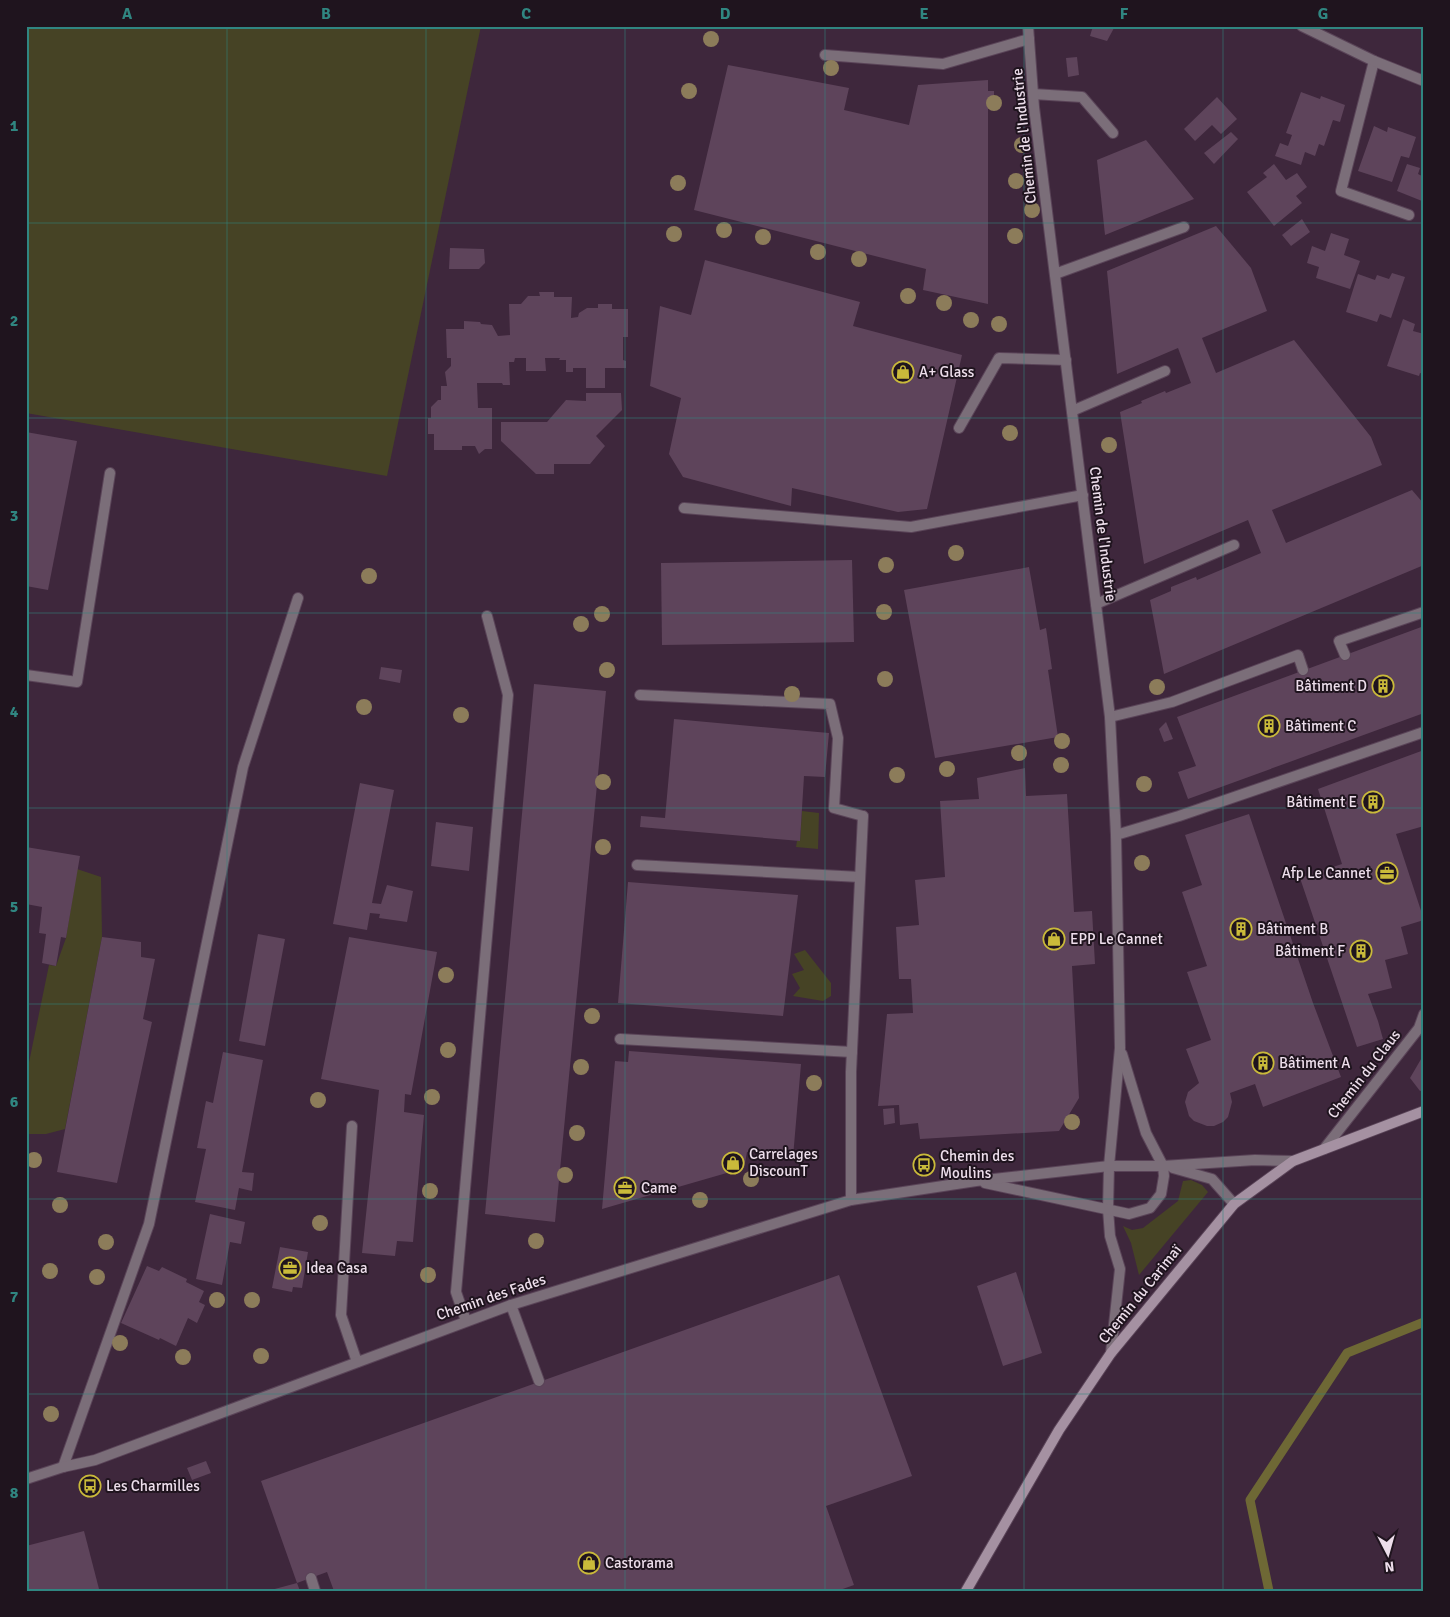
<svg xmlns="http://www.w3.org/2000/svg" width="1450" height="1617" viewBox="0 0 1450 1617" font-family="Signika,sans-serif">
<style>
.green{fill:#464325}
.lines{fill:none;stroke-linecap:round;stroke-linejoin:round}
.stream{stroke:#6e6835;stroke-width:9}
.building{fill:#5e445b}
.service-casing{stroke:#5a4458;stroke-width:12}
.minor-casing{stroke:#5a4458;stroke-width:12}
.secondary-casing{stroke:#5a4458;stroke-width:12}
.service{stroke:#7b6e79;stroke-width:10}
.minor{stroke:#7b6e79;stroke-width:10}
.secondary{stroke:#a591a2;stroke-width:10}
.tree{fill:#8c7c5a}
.grid{fill:none;stroke:#308681;stroke-width:1;stroke-opacity:0.55}
.labels{text-anchor:middle;dominant-baseline:central;stroke-width:4;stroke-linejoin:round;paint-order:stroke}
.street-label{font-size:15px;fill:#eddeeb;stroke:#1f141e}
.poi-label{font-size:15px;fill:#eddeeb;stroke:#1f141e;text-anchor:start}
.neatline{fill:none;stroke:#308681;stroke-width:2}
.grid-label{font-size:16px;text-anchor:middle;font-weight:bold;fill:#308681}
</style>
<rect width="100%" height="100%" fill="#3e273c"/>
<g class="green">
<polygon points="26,26 481,26 387,476 26,413"/>
<polygon points="802,811 819,813 818,849 796,847 797,841 800,841"/>
<polygon points="77,869 101,877 102,937 65,1129 46,1134 26,1134 26,1077 49,965 56,966 66,938"/>
<polygon points="805,950 831,983 831,996 823,1001 793,996 800,988 792,974 804,970 794,954"/>
<polygon points="1191,1180 1202,1185 1208,1192 1139,1275 1131,1243 1123,1226 1132,1230 1143,1228 1178,1201 1183,1181"/>
</g>
<g class="lines">
<polyline class="stream" points="1269,1591 1250,1500 1347,1353 1424,1322"/>
</g>
<g class="building">
<polygon points="1093,26 1103,26 1114,28 1107,41 1090,36"/>
<polygon points="1077,57 1079,75 1068,77 1066,58"/>
<polygon points="728,65 849,88 844,110 909,125 918,85 988,80 988,91 994,91 994,103 988,103 988,304 923,290 926,269 694,210"/>
<polygon points="1301,92 1320,99 1321,96 1345,105 1340,122 1333,120 1324,146 1319,144 1315,156 1305,152 1301,165 1275,156 1280,143 1288,146 1292,135 1286,133"/>
<polygon points="1217,97 1237,119 1221,134 1212,125 1195,141 1184,129"/>
<polygon points="1374,126 1387,132 1388,127 1416,137 1409,158 1401,156 1392,182 1358,171"/>
<polygon points="1231,132 1238,139 1214,164 1204,153"/>
<polygon points="1146,140 1194,199 1105,235 1097,160"/>
<polygon points="1274,164 1286,180 1297,173 1307,187 1296,196 1302,203 1274,226 1247,192 1267,177 1263,173"/>
<polygon points="1407,164 1420,168 1418,174 1424,177 1424,196 1422,201 1397,191"/>
<polygon points="1302,219 1310,232 1291,246 1282,235"/>
<polygon points="1216,226 1251,268 1267,311 1202,338 1216,373 1294,340 1371,437 1382,465 1272,510 1286,543 1412,490 1424,504 1424,565 1164,674 1150,600 1171,591 1171,587 1196,577 1197,580 1261,553 1248,520 1144,564 1120,412 1142,403 1141,401 1165,391 1166,393 1191,383 1178,348 1117,374 1107,271"/>
<polygon points="1331,233 1349,239 1344,255 1360,261 1350,289 1316,278 1319,267 1307,263 1312,246 1325,251"/>
<polygon points="450,248 484,249 485,263 479,269 449,269"/>
<polygon points="705,260 860,302 853,326 962,355 927,509 898,512 792,488 791,506 683,477 669,454 681,398 650,386 660,306 691,315"/>
<polygon points="1392,273 1405,277 1391,318 1380,314 1377,322 1346,312 1358,274 1375,280 1377,275 1389,279"/>
<polygon points="539,292 554,292 554,297 572,297 571,318 578,317 579,313 587,308 598,308 598,304 612,304 612,309 628,309 628,337 623,337 623,360 626,361 626,368 605,368 605,388 586,388 586,368 573,368 573,372 566,372 566,360 559,360 560,358 545,358 546,371 526,371 526,358 515,358 514,362 509,362 510,385 503,385 502,383 477,383 478,408 492,408 492,449 485,449 479,454 475,446 462,446 462,450 434,450 434,434 428,434 428,418 431,418 431,407 438,400 441,400 441,386 447,386 445,372 451,366 451,358 447,358 446,329 464,329 464,321 480,322 481,324 492,325 498,336 510,335 509,304 521,304 528,296 540,296"/>
<polygon points="1403,319 1415,324 1413,331 1424,334 1424,374 1420,373 1419,376 1387,366"/>
<polygon points="586,393 621,393 622,410 596,436 605,446 590,464 554,464 554,474 536,474 501,441 501,422 547,422 566,400 586,401"/>
<polygon points="26,432 77,441 48,590 26,586"/>
<polygon points="852,560 854,642 662,645 661,563"/>
<polygon points="1029,567 1040,630 1046,628 1052,669 1048,670 1058,737 935,758 904,590"/>
<polygon points="1424,626 1424,713 1188,799 1178,772 1196,766 1177,717"/>
<polygon points="381,667 402,670 400,683 379,679"/>
<polygon points="534,684 606,691 555,1222 485,1214"/>
<polygon points="674,719 829,733 825,777 804,776 800,841 640,827 641,816 665,818"/>
<polygon points="1166,722 1173,739 1164,742 1159,729"/>
<polygon points="1424,750 1424,826 1396,834 1424,920 1401,927 1408,954 1385,960 1392,988 1368,994 1378,1021 1383,1039 1357,1047 1300,878 1342,864 1318,789"/>
<polygon points="1025,768 1026,796 1067,794 1074,912 1092,911 1095,964 1072,966 1079,1098 1059,1131 920,1139 918,1123 900,1125 899,1105 878,1106 887,1014 913,1013 911,979 899,979 896,927 919,925 915,880 945,877 940,801 979,799 977,778"/>
<polygon points="360,783 394,790 372,903 381,904 387,885 413,891 407,922 379,918 380,914 370,913 367,930 333,924"/>
<polygon points="1249,814 1313,1003 1341,1077 1263,1107 1255,1084 1230,1093 1232,1102 1228,1117 1223,1122 1214,1126 1207,1126 1194,1121 1189,1116 1185,1102 1188,1092 1199,1083 1186,1049 1211,1040 1187,972 1207,966 1182,892 1202,885 1185,835"/>
<polygon points="436,822 473,827 469,871 431,866"/>
<polygon points="26,847 80,856 66,938 61,937 56,966 42,963 46,934 39,933 42,907 26,904"/>
<polygon points="628,882 798,895 783,1016 618,1003"/>
<polygon points="258,934 285,939 265,1046 239,1041"/>
<polygon points="102,937 141,942 141,957 155,959 143,1019 152,1022 117,1183 57,1172"/>
<polygon points="349,937 437,952 411,1095 405,1094 404,1112 424,1115 413,1242 397,1241 395,1256 362,1253 379,1090 321,1079"/>
<polygon points="629,1051 801,1064 793,1157 747,1152 744,1168 602,1209 615,1061 628,1062"/>
<polygon points="223,1052 263,1060 242,1172 254,1173 252,1191 239,1188 235,1210 195,1202 206,1149 197,1148 206,1101 213,1103"/>
<polygon points="1424,1054 1424,1090 1420,1091 1410,1078"/>
<polygon points="894,1108 895,1123 884,1125 883,1109"/>
<polygon points="210,1214 245,1222 241,1244 230,1242 222,1285 196,1279"/>
<polygon points="280,1247 308,1252 302,1288 293,1287 292,1292 272,1288"/>
<polygon points="147,1266 159,1271 162,1267 187,1279 186,1282 204,1291 199,1302 205,1305 197,1323 188,1318 176,1346 160,1338 159,1340 121,1323"/>
<polygon points="1016,1272 1042,1353 1003,1366 977,1286"/>
<polygon points="839,1275 912,1476 826,1506 854,1585 837,1591 334,1591 327,1572 297,1583 261,1481"/>
<polygon points="206,1461 211,1473 192,1480 187,1468"/>
<polygon points="84,1531 99,1589 90,1591 26,1591 26,1546"/>
<polygon points="297,1583 300,1591 271,1591 271,1590"/>
</g>
<g class="lines">
<g class="service-casing">
<g id="service">
<polyline points="825,55 943,64 1029,39"/>
<polyline points="1374,61 1341,191 1409,215"/>
<polyline points="1033,94 1082,97 1113,133"/>
<polyline points="1055,274 1184,227"/>
<polyline points="1072,411 1165,371"/>
<polyline points="959,428 999,358 1066,360"/>
<polyline points="684,508 911,527 1083,495"/>
<polyline points="1096,604 1234,545"/>
<polyline points="1345,655 1339,641 1424,612"/>
<polyline points="26,675 77,682 110,473"/>
<polyline points="640,695 830,704 838,738 834,808 863,816"/>
<polyline points="1110,717 1172,702 1298,655 1303,670"/>
<polyline points="1116,835 1179,816 1424,732"/>
<polyline points="637,865 860,877"/>
<polyline points="620,1039 852,1052"/>
<polyline points="352,1126 341,1315 357,1362"/>
<polyline points="511,1305 539,1381"/>
<polyline points="466,1321 456,1292 508,695 487,616"/>
<polyline points="63,1467 149,1224 243,767 298,598"/>
<polyline points="311,1578 315,1591"/>
</g>
</g>
<g class="minor-casing">
<g id="minor">
<polyline points="1028,26 1034,107 1110,717 1116,835 1120,1048 1109,1166 1108,1209 1110,1236 1120,1269 1111,1353"/>
<polyline points="1302,26 1374,61 1424,81"/>
<polyline points="1324,1149 1419,1028 1424,1014"/>
<polyline points="1173,1168 1212,1179 1234,1204"/>
<polyline points="985,1183 1129,1214 1150,1208 1161,1194 1164,1176 1163,1166 1146,1133 1122,1054"/>
<polyline points="851,1200 851,1072 863,816"/>
<polyline points="26,1479 63,1467 95,1460 511,1305 851,1200 976,1181 1109,1166 1163,1166 1255,1160 1293,1161"/>
</g>
</g>
<g class="secondary-casing">
<polyline id="secondary" points="966,1591 1059,1430 1111,1353 1234,1204 1293,1161 1424,1111"/>
</g>
<use href="#service" class="service"/>
<use href="#minor" class="minor"/>
<use href="#secondary" class="secondary"/>
</g>
<g class="tree">
<circle cx="711" cy="39" r="8"/>
<circle cx="831" cy="68" r="8"/>
<circle cx="689" cy="91" r="8"/>
<circle cx="994" cy="103" r="8"/>
<circle cx="1022" cy="145" r="8"/>
<circle cx="1016" cy="181" r="8"/>
<circle cx="678" cy="183" r="8"/>
<circle cx="1032" cy="210" r="8"/>
<circle cx="724" cy="230" r="8"/>
<circle cx="674" cy="234" r="8"/>
<circle cx="1015" cy="236" r="8"/>
<circle cx="763" cy="237" r="8"/>
<circle cx="818" cy="252" r="8"/>
<circle cx="859" cy="259" r="8"/>
<circle cx="908" cy="296" r="8"/>
<circle cx="944" cy="303" r="8"/>
<circle cx="971" cy="320" r="8"/>
<circle cx="999" cy="324" r="8"/>
<circle cx="1010" cy="433" r="8"/>
<circle cx="1109" cy="445" r="8"/>
<circle cx="956" cy="553" r="8"/>
<circle cx="886" cy="565" r="8"/>
<circle cx="369" cy="576" r="8"/>
<circle cx="884" cy="612" r="8"/>
<circle cx="602" cy="614" r="8"/>
<circle cx="581" cy="624" r="8"/>
<circle cx="607" cy="670" r="8"/>
<circle cx="885" cy="679" r="8"/>
<circle cx="1157" cy="687" r="8"/>
<circle cx="792" cy="694" r="8"/>
<circle cx="364" cy="707" r="8"/>
<circle cx="461" cy="715" r="8"/>
<circle cx="1062" cy="741" r="8"/>
<circle cx="1019" cy="753" r="8"/>
<circle cx="1061" cy="765" r="8"/>
<circle cx="947" cy="769" r="8"/>
<circle cx="897" cy="775" r="8"/>
<circle cx="603" cy="782" r="8"/>
<circle cx="1144" cy="784" r="8"/>
<circle cx="603" cy="847" r="8"/>
<circle cx="1142" cy="863" r="8"/>
<circle cx="446" cy="975" r="8"/>
<circle cx="592" cy="1016" r="8"/>
<circle cx="448" cy="1050" r="8"/>
<circle cx="581" cy="1067" r="8"/>
<circle cx="814" cy="1083" r="8"/>
<circle cx="432" cy="1097" r="8"/>
<circle cx="318" cy="1100" r="8"/>
<circle cx="1072" cy="1122" r="8"/>
<circle cx="577" cy="1133" r="8"/>
<circle cx="34" cy="1160" r="8"/>
<circle cx="565" cy="1175" r="8"/>
<circle cx="751" cy="1179" r="8"/>
<circle cx="430" cy="1191" r="8"/>
<circle cx="700" cy="1200" r="8"/>
<circle cx="60" cy="1205" r="8"/>
<circle cx="320" cy="1223" r="8"/>
<circle cx="536" cy="1241" r="8"/>
<circle cx="106" cy="1242" r="8"/>
<circle cx="50" cy="1271" r="8"/>
<circle cx="428" cy="1275" r="8"/>
<circle cx="97" cy="1277" r="8"/>
<circle cx="217" cy="1300" r="8"/>
<circle cx="252" cy="1300" r="8"/>
<circle cx="120" cy="1343" r="8"/>
<circle cx="261" cy="1356" r="8"/>
<circle cx="183" cy="1357" r="8"/>
<circle cx="51" cy="1414" r="8"/>
</g>
<path class="grid" d="M227,26v1565M426,26v1565M625,26v1565M825,26v1565M1024,26v1565M1223,26v1565M26,223h1398M26,418h1398M26,613h1398M26,808h1398M26,1004h1398M26,1199h1398M26,1394h1398"/>
<defs>
<g id="shop-ring" transform="scale(1.125)"><circle r="9.5" fill="#1f141e" stroke="#caba3a" stroke-width="1.5"/><path d="M-5-2.5h2.3a2.7 3.5 0 0 1 5.4 0H5L5.5 6h-11ZM-1.5-2.5h3a1.5 2.3 0 0 0-3 0Z" fill="#caba3a"/></g>
<g id="building-ring" transform="scale(1.125)"><circle r="9.5" fill="#1f141e" stroke="#caba3a" stroke-width="1.5"/><path d="M-4-6H4V6H1V3H-1V6H-4ZM-2.5-4.3h1.7v1.8h-1.7ZM.8-4.3h1.7v1.8H.8ZM-2.5-1h1.7V.8h-1.7ZM.8-1h1.7V.8H.8Z" fill="#caba3a"/></g>
<g id="office-ring" transform="scale(1.125)"><circle r="9.5" fill="#1f141e" stroke="#caba3a" stroke-width="1.5"/><path d="M-6-3h4V-5.5h4V-3h4V5H-6ZM-1-4.5V-3h2v-1.5ZM-6 0V1H6V0Z" fill="#caba3a"/></g>
<g id="bus-ring" transform="scale(1.125)"><circle r="9.5" fill="#1f141e" stroke="#caba3a" stroke-width="1.5"/><path d="M-5-6H5V4H4V6H2V4H-2V6H-4V4H-5ZM-3.5-4V0h7V-4ZM-3.5 1.2v1.5H-2V1.2ZM2 1.2v1.5H3.5V1.2Z" fill="#caba3a"/></g>
</defs>
<g fill-rule="evenodd">
<use href="#shop-ring" x="903" y="372"/>
<use href="#building-ring" x="1383" y="686"/>
<use href="#building-ring" x="1269" y="726"/>
<use href="#building-ring" x="1373" y="802"/>
<use href="#office-ring" x="1387" y="873"/>
<use href="#building-ring" x="1241" y="929"/>
<use href="#shop-ring" x="1054" y="939"/>
<use href="#building-ring" x="1361" y="951"/>
<use href="#building-ring" x="1263" y="1063"/>
<use href="#shop-ring" x="733" y="1163"/>
<use href="#bus-ring" x="924" y="1165"/>
<use href="#office-ring" x="625" y="1188"/>
<use href="#office-ring" x="290" y="1268"/>
<use href="#bus-ring" x="90" y="1486"/>
<use href="#shop-ring" x="589" y="1563"/>
</g>
<g class="labels">
<g class="street-label">
<text transform="translate(1024 136) rotate(-96)">Chemin de l'Industrie</text>
<text transform="translate(1103 534) rotate(83)">Chemin de l'Industrie</text>
<text transform="translate(1364 1074) rotate(-52)">Chemin du Claus</text>
<text transform="translate(1140 1294) rotate(-51)">Chemin du Carimaï</text>
<text transform="translate(491 1297) rotate(-19)">Chemin des Fades</text>
</g>
<g class="poi-label">
<text x="919" y="372">A+ Glass</text>
<text x="1367" y="686" text-anchor="end">Bâtiment D</text>
<text x="1285" y="726">Bâtiment C</text>
<text x="1357" y="802" text-anchor="end">Bâtiment E</text>
<text x="1371" y="873" text-anchor="end">Afp Le Cannet</text>
<text x="1257" y="929">Bâtiment B</text>
<text x="1070" y="939">EPP Le Cannet</text>
<text x="1345" y="951" text-anchor="end">Bâtiment F</text>
<text x="1279" y="1063">Bâtiment A</text>
<text x="749" y="1154">Carrelages<tspan x="749" dy="17">DiscounT</tspan></text>
<text x="940" y="1156">Chemin des<tspan x="940" dy="17">Moulins</tspan></text>
<text x="641" y="1188">Came</text>
<text x="306" y="1268">Idea Casa</text>
<text x="106" y="1486">Les Charmilles</text>
<text x="605" y="1563">Castorama</text>
</g>
</g>
<rect width="1450" height="1617" fill="none" stroke="#1f141e" stroke-width="55"/>
<g transform="translate(1388 1554) rotate(174)" stroke="#1f141e" stroke-width="4" paint-order="stroke">
<path d="M0-4L9 19L0 12L-9 19Z" fill="#eddeeb"/>
<text y="-8" font-size="14" font-weight="bold" text-anchor="middle" fill="#eddeeb">N</text>
</g>
<rect x="28" y="28" width="1394" height="1562" class="neatline"/>
<g class="grid-label">
<text x="127" y="19">A</text>
<text x="326" y="19">B</text>
<text x="526" y="19">C</text>
<text x="725" y="19">D</text>
<text x="924" y="19">E</text>
<text x="1124" y="19">F</text>
<text x="1323" y="19">G</text>
<text x="14" y="131">1</text>
<text x="14" y="326">2</text>
<text x="14" y="521">3</text>
<text x="14" y="717">4</text>
<text x="14" y="912">5</text>
<text x="14" y="1107">6</text>
<text x="14" y="1302">7</text>
<text x="14" y="1498">8</text>
</g>
</svg>
